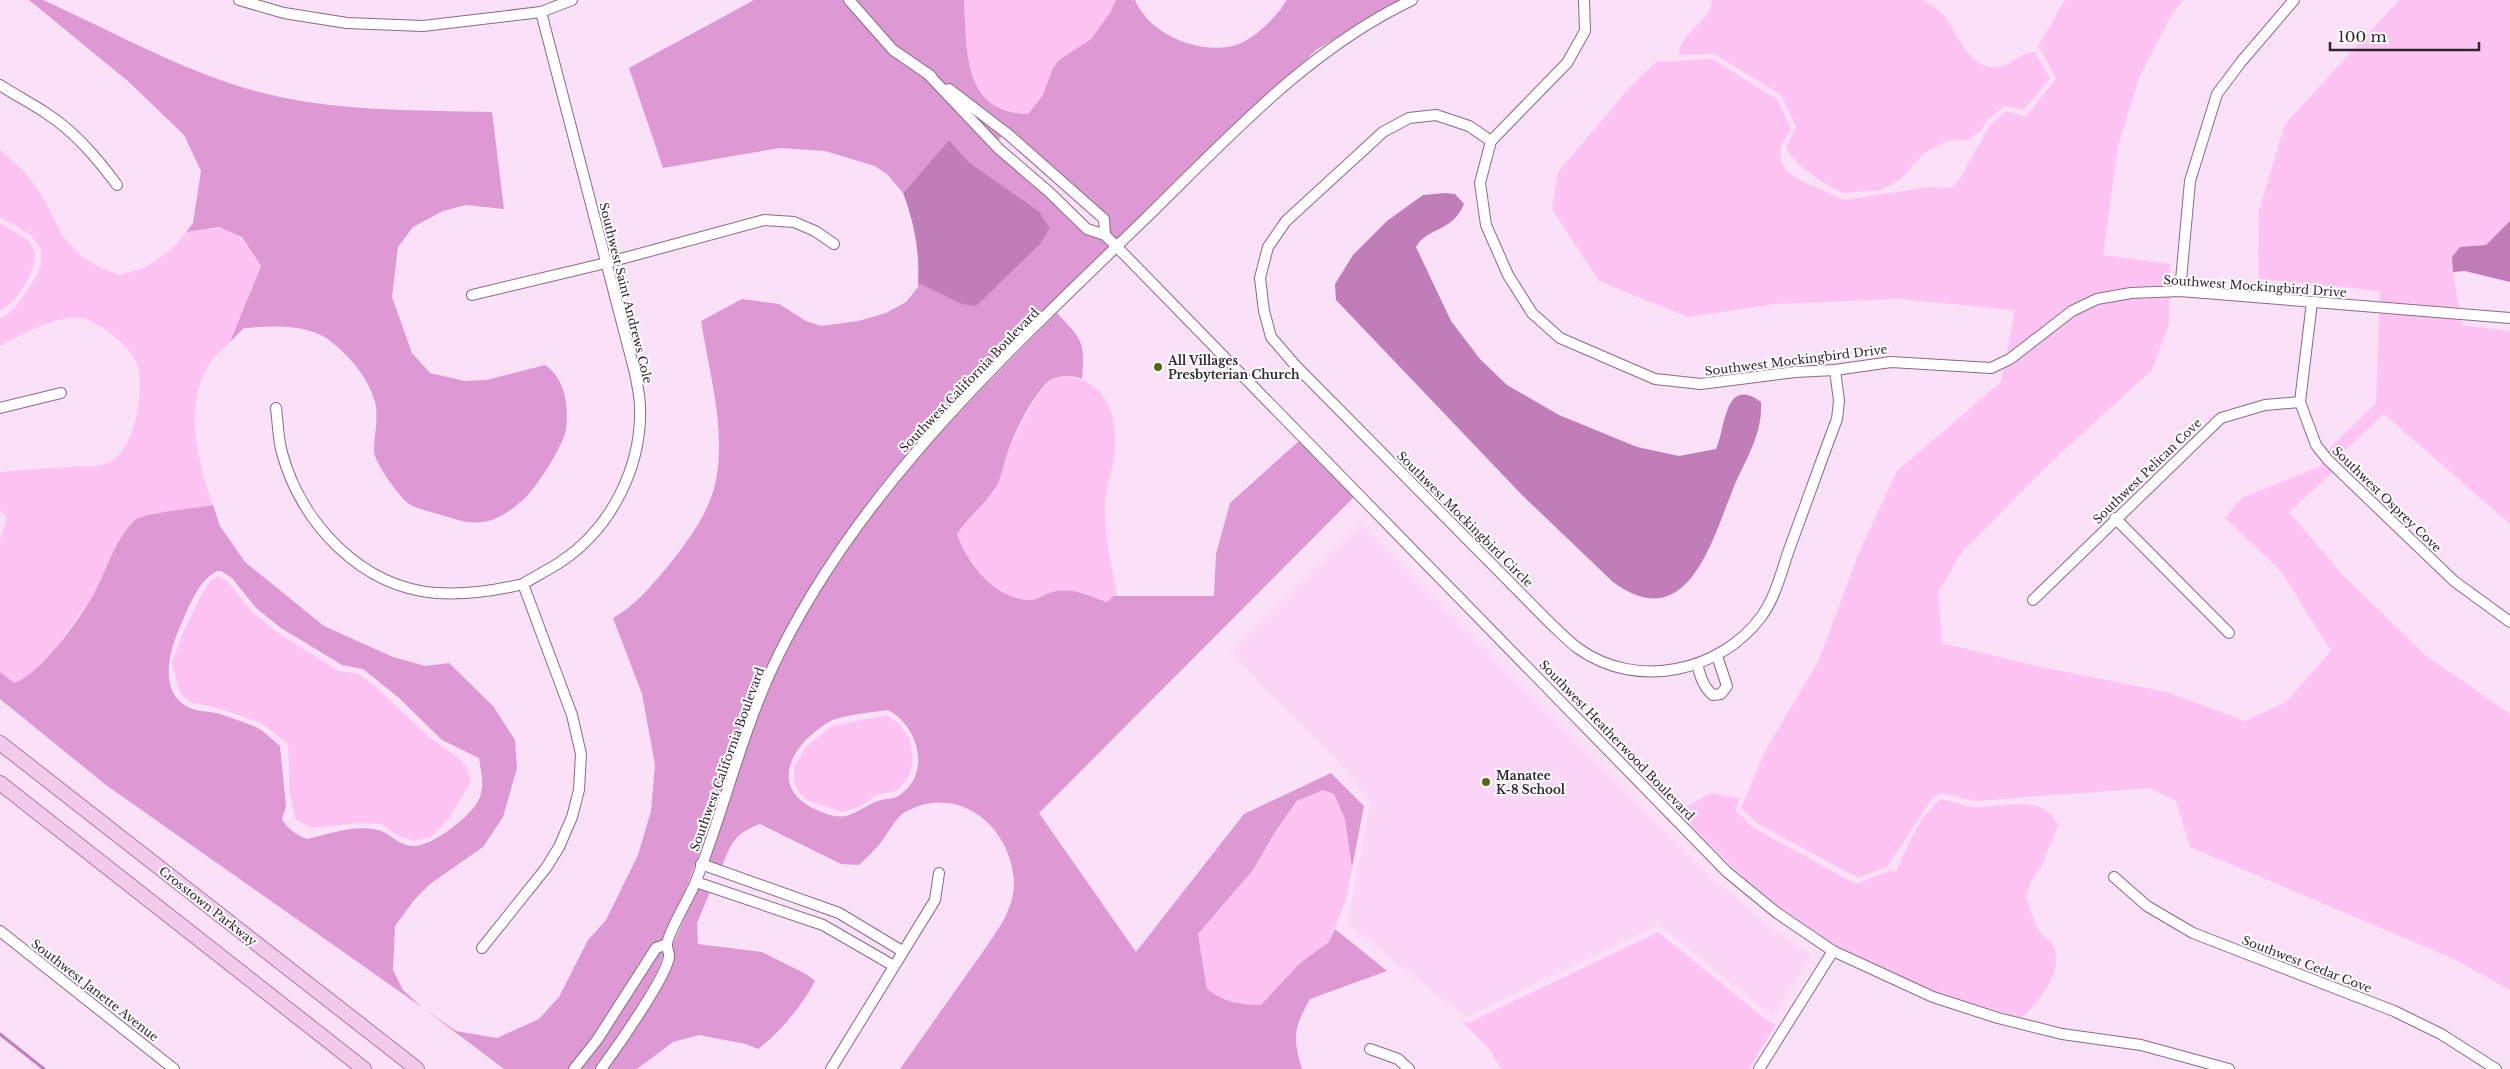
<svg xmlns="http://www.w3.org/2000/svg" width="2510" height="1069" viewBox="0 0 2510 1069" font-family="'Libre Baskerville',serif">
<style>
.built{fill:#fcd6f6}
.green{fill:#fcc3f3}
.forest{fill:#de98d3;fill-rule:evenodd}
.water{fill:#c17db7}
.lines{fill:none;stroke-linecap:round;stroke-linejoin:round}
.stream{stroke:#c17db7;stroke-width:3}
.minor-casing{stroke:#886c83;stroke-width:12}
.major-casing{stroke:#aa78a2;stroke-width:16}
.minor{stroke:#fff;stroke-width:10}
.major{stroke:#f3c9ec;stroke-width:14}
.poi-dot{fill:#556813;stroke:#fff;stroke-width:2}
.labels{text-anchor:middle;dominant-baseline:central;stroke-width:4;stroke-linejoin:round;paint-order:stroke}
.street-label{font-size:12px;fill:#31252f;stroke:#fff}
.poi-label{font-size:12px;font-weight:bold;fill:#31252f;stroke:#fff;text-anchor:start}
</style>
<rect width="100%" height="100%" fill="#fbe1f7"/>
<polygon class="built" points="1361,523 1709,875 1779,933 1805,950 1809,955 1809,962 1773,1018 1659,925 1466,1018 1347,924 1370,802 1339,763 1230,652"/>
<g class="green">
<path d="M964,0h152l-6,13 -19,26 -32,21 -6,8 -10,27 -15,19c-66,-1 -61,-64 -64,-114z"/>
<path d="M1712,0h212c5,5 11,7 16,11 18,18 25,58 57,56 15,-1 24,-16 38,-15l15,26 -26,32 -20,-4 -17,15 -7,11 -13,8 -19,1 -13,6 -13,8 -19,22 -21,13 -39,3 -23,-12 -23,-18 -11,-15 10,-21 -15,-32 -67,-41 -35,1c1,-25 31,-31 33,-55z"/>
<polygon points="2065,0 2184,0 2173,12 2139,78 2118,146 2103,255 2170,264 2169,324 2152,370 2049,464 1961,553 1938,593 1942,643 2032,665 2167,692 2245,721 2286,702 2331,651 2281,571 2225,518 2242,498 2321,466 2332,446 2376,403 2380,291 2258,279 2259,211 2285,124 2399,0 2510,0 2510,282 2465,271 2453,272 2462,325 2510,331 2510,524 2384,414 2338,457 2331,474 2289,512 2341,573 2425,655 2510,714 2510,990 2454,959 2190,847 2176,801 2150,788 1975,801 1941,793 1931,800 1887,867 1858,878 1758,824 1741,808 1765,751 1818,662 1860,550 1897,471 2001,382 2015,310 1898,299 1775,304 1688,317 1599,281 1552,209 1558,172 1631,86 1656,62 1712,59 1777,99 1791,128 1780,149 1781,161 1787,171 1796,178 1844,200 1930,187 1951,188 1960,178 1990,125 2006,111 2026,117 2056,78 2038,46"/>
<path d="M0,150l24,21 17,23 23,44 18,19 21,12 18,6 25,-8 26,-18 14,-17c47,-8 50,-5 75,34 -12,24 -18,52 -31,75 -4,8 -13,12 -18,19 -30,42 -15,101 1,145l-57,9 -44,40 -20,43 -39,55 -28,28 -11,3 -14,-11v-131l7,-24 -7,-6v-39c23,-2 45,-4 68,-5 17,-2 29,2 44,-6 24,-13 35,-80 23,-102 -8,-14 -37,-38 -53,-41 -24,-4 -61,17 -82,28v-27c12,-3 34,-37 39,-49 3,-6 2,-14 2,-20l-10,-15 -31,-18z"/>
<path d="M0,223l27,16 9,13c-2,21 -16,48 -36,59z"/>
<path d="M1064,376c41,4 54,37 51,75 -1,17 -9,34 -10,52 -1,32 6,60 12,91l-9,8c-19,-8 -36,-14 -56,-10 -8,2 -14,8 -22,8 -34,0 -63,-36 -73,-66l10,-15 28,-29 12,-38 29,-56 17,-18z"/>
<polygon points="219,576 228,582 252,612 278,633 339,671 359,674 375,686 429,737 459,758 467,768 471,782 449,818 431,837 414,841 396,835 382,824 358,823 312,828 295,819 290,795 288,744 261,723 221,709 190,702 180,693 172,664 181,637 202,593 211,580"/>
<polygon points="887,715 900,725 910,739 913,760 909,776 898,790 875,796 859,807 842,812 809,801 799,793 794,782 794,767 806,747 832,726"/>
<path d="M1323,790l11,4 11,25 6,32 1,17 -6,32 -17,42 -29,21 -39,42c-21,0 -37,-3 -54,-16l-9,-55 55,-64 22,-38 23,-31z"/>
<path d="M1711,793l28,5 -3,13 18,17 102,56 35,-14 5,2c11,-24 23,-57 45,-73 11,2 24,8 35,8 29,0 66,-14 82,18l-15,38 -12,18 -5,16c4,11 7,24 13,33 4,7 12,9 15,17 10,26 -16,55 -32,71l-87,-26 -99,-46 -60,-41 -32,-27 -67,-66z"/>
<polygon points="1658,932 1769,1022 1776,1024 1749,1069 1501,1069 1490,1050 1462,1022 1468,1023"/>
</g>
<g class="forest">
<path d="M29,0h14c71,32 141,72 216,92 75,20 155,18 233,20l12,97 -38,-4 -23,6 -30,16 -15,20 -6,50 20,56 18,20 35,8 21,-1 59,-15c20,13 24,41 21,64 -2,16 -29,57 -40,68 -26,24 -43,32 -78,20 -12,-4 -29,-7 -39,-13 -10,-7 -35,-42 -35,-53 0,-17 5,-33 1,-49 -7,-24 -22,-42 -41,-58 -24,-21 -60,-18 -90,-16l-14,14 31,-76 -19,-29 -23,-10 -33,5 7,-9 8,-52 -17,-36 -55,-53z"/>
<path d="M754,0h210c3,49 -2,113 64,114l15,-19 10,-27 6,-8 32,-21 19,-26 6,-13h19c14,33 58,52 93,47 22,-3 48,-29 59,-47h113l-84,50 -17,17 -26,21 -156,151 -88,-85 -25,-21 -7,9 112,105c-145,144 -286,274 -362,470 -25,66 -44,135 -73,200 -3,6 -6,19 -11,23 -4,2 -8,3 -12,5l-58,92 -25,32h-64l-81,-61 -317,-223 -106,-86v-27l14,11c26,-8 64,-62 78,-86 13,-23 23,-58 43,-77 8,-7 63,-12 78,-15l7,21 25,36 79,64 69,31 32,9 24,-3 44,43 22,34 2,28 -14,49 -20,30 -53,37 -15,15 -20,27 -2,44 10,20 20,18 33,23 41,7 42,-19 20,-22 29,-57 18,-20 32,-65 13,-44 4,-46 -13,-71 -29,-76c22,-12 39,-33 55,-52 20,-25 42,-54 48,-86 10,-52 -7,-108 -15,-159l41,-22 37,5 27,17 15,5 37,-5 28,-8 20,-11 12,-15v-4l30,14 102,-69 -11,-17 -69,-48 -21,-23 -46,53 -15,-18 -13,-9 -50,-15 -45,-3 -117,20 -34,-100zM217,571h4l11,7 24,30 25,20 61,37 21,4 35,28 44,43 37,18c2,15 7,31 -2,45 -9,15 -47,45 -65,43 -15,-1 -23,-14 -34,-16 -24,-6 -49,4 -71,9 -10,-4 -20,-10 -25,-20l4,-12 -6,-61c-7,-6 -16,-15 -24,-19 -12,-5 -24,-9 -36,-13 -10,-3 -25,-2 -34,-8 -27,-16 -17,-55 -6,-79 9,-20 17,-45 37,-56z"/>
<path d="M1057,313c26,28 28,28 25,66 -7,-4 -22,-4 -30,0 -17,10 -39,56 -45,75 -4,11 -6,27 -13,36 -11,16 -26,27 -37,44 10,30 39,66 73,66 8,0 14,-6 22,-8 20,-5 36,3 55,10l7,-6h100l2,-42 14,-51 69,-62 55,56 -315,316 97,139 108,-138 87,-41 33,33 -12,62 -7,-49 -11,-25 -11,-4 -26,11 -22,31 -22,38 -55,64 9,55c17,13 33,16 54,16l39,-42 29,-21 6,-13 52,42 -77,28c-16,29 -18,37 -8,70h-402l89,-126c13,-18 26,-39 25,-63 -4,-54 -55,-96 -107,-69 -12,6 -20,25 -29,35 -6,7 -13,13 -19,19l-18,-1 -81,-40c-26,10 -28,18 -38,42l-14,-5c21,-62 41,-125 67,-185 62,-142 173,-255 282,-363zM888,710c30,16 44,62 12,85 -7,5 -17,3 -25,7 -23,11 -28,21 -56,9 -53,-22 -28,-67 10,-89 11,-7 46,-10 59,-12z"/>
<path d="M698,888l12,4 -13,31 1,21 64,8 44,22 9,7c-13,25 -35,51 -57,68l-12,-5 -47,-9 -26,7 -36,27h-30l53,-81 14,-29 -1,-15z"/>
<path d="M663,951c3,19 -55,100 -69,118h-13l20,-26 58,-91z"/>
</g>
<g class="water">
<path d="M949,140l21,23 69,48 11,17 -11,17 -63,61 -14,-2 -44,-21c2,-30 -4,-62 -15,-90z"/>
<path d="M1445,193l10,1 9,10c-12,29 -37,23 -48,43l35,74 29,38 27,26 52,30 78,32 42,9 37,-7c10,-21 8,-74 45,-47 2,33 -16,58 -28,87 -21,52 -46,148 -120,93l-91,-87 -186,-195 -1,-16 18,-29 34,-34 36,-26z"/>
<polygon points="2510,221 2510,282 2465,271 2453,272 2452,257 2460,247 2486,245"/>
</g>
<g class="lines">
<polyline class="stream" points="0,1034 44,1069"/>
<g class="minor-casing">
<g id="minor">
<polyline points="239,0 284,13 347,23 423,26 541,12 572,0"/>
<polyline points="849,0 893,50 931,76"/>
<polyline points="1584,0 1585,31 1567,63 1491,141 1480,183 1486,225 1508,275 1532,313 1560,338 1655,379 1701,384 1795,372 1835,370 1891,362 1991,368 2010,359 2072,311 2097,299 2131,293 2180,291 2510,318"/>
<polyline points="927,73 999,149 1048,191 1087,229 1105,235 1117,247 1727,872 1777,913 1833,951 1933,997 1998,1018 2062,1034 2141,1045 2229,1069"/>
<path d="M0,85c15,10 31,18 46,28 29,19 51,45 71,72"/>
<polyline points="949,89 1009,135 1104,219 1105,235"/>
<path d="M1491,141l-22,-15 -33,-11 -27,3 -26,14 -97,89 -18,26 -8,31 4,33 7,26 24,28 256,259c9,8 18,18 28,25 58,41 141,23 182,-32 15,-20 21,-48 29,-70 16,-43 31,-86 47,-128l2,-18 -4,-31"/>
<polyline points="2180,291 2190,181 2217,94 2241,62 2294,0"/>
<polyline points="472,295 606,263 764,220 794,222 815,231 834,244"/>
<polyline points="2312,302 2300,402 2316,445 2328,460 2454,581 2510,622"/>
<polyline points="0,408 61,393"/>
<path d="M276,408c2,15 2,31 6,45 19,70 79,134 154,140 30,2 58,-2 87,-9"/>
<polyline points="2115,518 2229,633"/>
<polyline points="2033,600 2221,418 2265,405 2300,402"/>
<path d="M1697,664c3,11 6,23 16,31l8,-1 6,-8 -10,-30"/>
<polyline points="701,864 839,913 902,951"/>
<polyline points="2114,877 2147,906 2193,933 2394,1011 2441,1034 2496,1069"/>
<polyline points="696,882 823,925 894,966"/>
<polyline points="0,931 174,1069"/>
<path d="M482,948l64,-80 13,-21 13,-30 7,-27 2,-36 -9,-39 -49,-131c13,-8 27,-15 39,-23 49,-33 80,-94 78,-154 0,-11 -3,-23 -5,-34l-94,-361"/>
<polyline points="1370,1049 1398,1059 1409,1069"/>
<polyline points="574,1069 597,1040 656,948 667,944"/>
<path d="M601,1069c14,-19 65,-91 68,-112 1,-4 -3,-9 -2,-13 2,-14 23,-47 29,-63 27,-69 44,-141 74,-208 83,-181 236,-319 376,-455 82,-80 161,-168 266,-218"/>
<polyline points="831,1069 935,900 939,873"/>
<polyline points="1759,1069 1833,951"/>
</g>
</g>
<g class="major-casing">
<g id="major">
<polyline points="0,743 417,1069"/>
<polyline points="0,783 364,1069"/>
</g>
</g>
<use href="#minor" class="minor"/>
<use href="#major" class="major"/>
</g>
<g class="poi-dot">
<circle cx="1158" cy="367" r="5"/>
<circle cx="1486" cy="782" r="5"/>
</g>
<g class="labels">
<g class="street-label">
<text transform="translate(2255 286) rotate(4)">Southwest Mockingbird Drive</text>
<text transform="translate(626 293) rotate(76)">Southwest Saint Andrews Cole</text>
<text transform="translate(1796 360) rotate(-7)">Southwest Mockingbird Drive</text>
<text transform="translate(969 380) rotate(-46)">Southwest California Boulevard</text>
<text transform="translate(2147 471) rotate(-44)">Southwest Pelican Cove</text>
<text transform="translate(2387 499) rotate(44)">Southwest Osprey Cove</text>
<text transform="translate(1465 519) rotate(45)">Southwest Mockingbird Circle</text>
<text transform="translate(1617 740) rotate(46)">Southwest Heatherwood Boulevard</text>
<text transform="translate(727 759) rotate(-70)">Southwest California Boulevard</text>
<text transform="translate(208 906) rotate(38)">Crosstown Parkway</text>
<text transform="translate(2307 964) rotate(21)">Southwest Cedar Cove</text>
<text transform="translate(95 990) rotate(38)">Southwest Janette Avenue</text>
</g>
<g class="poi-label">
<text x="1168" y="360">All Villages<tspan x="1168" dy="14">Presbyterian Church</tspan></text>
<text x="1496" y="775">Manatee<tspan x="1496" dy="14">K-8 School</tspan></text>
</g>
</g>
<path d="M2330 42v8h149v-8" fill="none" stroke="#31252f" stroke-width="2.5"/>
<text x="2338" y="42" font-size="15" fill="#31252f" stroke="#ffffff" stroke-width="4" paint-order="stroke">100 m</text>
</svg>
